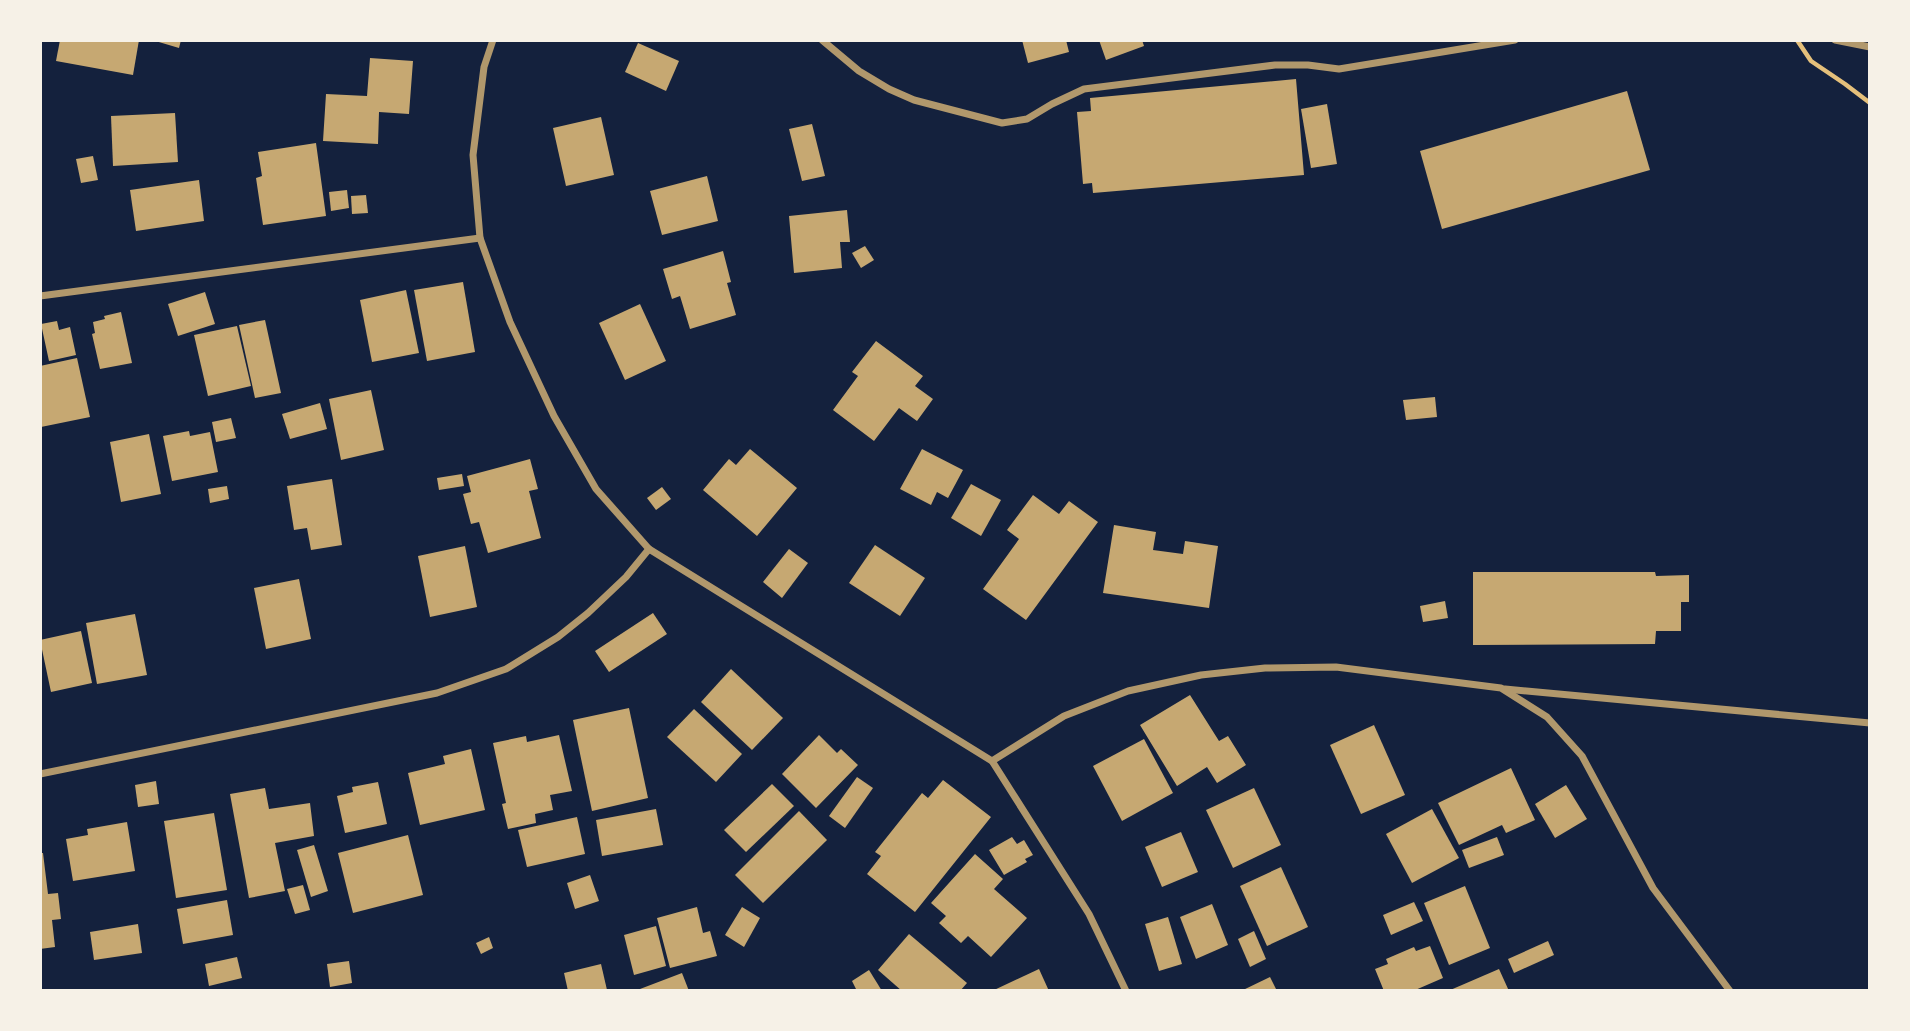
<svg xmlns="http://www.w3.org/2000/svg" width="1910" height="1031" viewBox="0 0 1910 1031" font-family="'Space Grotesk',sans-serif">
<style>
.building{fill:#c6a872}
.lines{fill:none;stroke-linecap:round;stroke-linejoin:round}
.path{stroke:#e5c07b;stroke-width:4.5}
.minor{stroke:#b1986c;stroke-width:7}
</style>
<rect width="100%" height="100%" fill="#14213d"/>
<g class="building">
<polygon points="60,40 139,40 133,75 56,61"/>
<polygon points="152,40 181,40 179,48"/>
<polygon points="1022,40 1066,40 1069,52 1028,63"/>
<polygon points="1099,40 1142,40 1144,46 1106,60"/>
<polygon points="638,43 679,61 666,91 625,72"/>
<polygon points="370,58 413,61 409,114 379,112 378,144 323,141 326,94 367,96"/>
<polygon points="1296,79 1304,175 1093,193 1092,183 1083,184 1077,112 1091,111 1090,98"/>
<polygon points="1627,91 1650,170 1442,229 1420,151"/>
<polygon points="1327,104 1337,164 1311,168 1301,109"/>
<polygon points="175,113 178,162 113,166 111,116"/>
<polygon points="601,117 614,175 566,186 553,128"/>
<polygon points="812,124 825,176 802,181 789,129"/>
<polygon points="316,143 326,216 263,225 256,178 262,176 258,152"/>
<polygon points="93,156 98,180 81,183 76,159"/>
<polygon points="707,176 718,221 662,235 650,191"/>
<polygon points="199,180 204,221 136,231 130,190"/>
<polygon points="347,190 349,208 331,211 329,192"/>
<polygon points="366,195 368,213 352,214 351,196"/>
<polygon points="847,210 850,242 840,242 842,268 794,273 789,216"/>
<polygon points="865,246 874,260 861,268 852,253"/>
<polygon points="723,251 731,282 727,283 736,315 690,329 680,296 672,299 663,269"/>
<polygon points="463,282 475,352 427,361 414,290"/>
<polygon points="406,290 419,353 372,362 360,300"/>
<polygon points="205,292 215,324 178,336 168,304"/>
<polygon points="640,304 666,361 625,380 599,323"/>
<polygon points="121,312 132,363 100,369 92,334 95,333 93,322 105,319 104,316"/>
<polygon points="265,320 281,393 255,398 239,325"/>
<polygon points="57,321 59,330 70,327 76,355 49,361 41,324"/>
<polygon points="237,326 251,386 208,396 194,335"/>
<polygon points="876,341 923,376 915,386 933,399 917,421 899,408 874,441 833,410 858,376 852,372"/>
<polygon points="77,358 90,417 41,427 40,366"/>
<polygon points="371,390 384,450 341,460 329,399"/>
<polygon points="1435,397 1437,417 1406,420 1403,400"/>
<polygon points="320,403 327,429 290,439 282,414"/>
<polygon points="231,418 236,438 216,442 212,422"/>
<polygon points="189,431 190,436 210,432 218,472 172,481 163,436"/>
<polygon points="149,434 161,494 121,502 110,442"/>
<polygon points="750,449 797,488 757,536 703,490 729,459 736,465"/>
<polygon points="922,449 963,470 948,498 937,492 931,505 900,489"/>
<polygon points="530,459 538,489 529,491 541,538 488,553 479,522 471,524 463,494 471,492 467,476"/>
<polygon points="462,474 464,486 439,490 437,478"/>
<polygon points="332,479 342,545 311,550 307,528 294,530 287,486"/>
<polygon points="971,484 1001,500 981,536 951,518"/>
<polygon points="227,486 229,499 210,503 208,489"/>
<polygon points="662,487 671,499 656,510 647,498"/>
<polygon points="1033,495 1059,514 1069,501 1098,522 1026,620 983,589 1019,539 1007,530"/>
<polygon points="1114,525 1156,532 1153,550 1183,554 1185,541 1218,546 1209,608 1103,593"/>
<polygon points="875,545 925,578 900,616 849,583"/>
<polygon points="465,546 477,607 430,617 418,556"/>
<polygon points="789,549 808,563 782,598 763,582"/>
<polygon points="1473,572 1655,572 1656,576 1689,575 1689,602 1681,602 1681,631 1656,631 1655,644 1473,645"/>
<polygon points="299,579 311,639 266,649 254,588"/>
<polygon points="1445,601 1448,618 1423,622 1420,606"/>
<polygon points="653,613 667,634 609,672 595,651"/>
<polygon points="135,614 147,675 97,684 86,623"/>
<polygon points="81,631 92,683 51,692 40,640"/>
<polygon points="731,669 783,718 752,750 701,702"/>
<polygon points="1190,695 1219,741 1228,736 1246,765 1217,783 1207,767 1177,786 1140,725"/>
<polygon points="629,708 648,798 592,811 573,720"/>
<polygon points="694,709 742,754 716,782 667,737"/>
<polygon points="1374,725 1405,795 1361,814 1330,745"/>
<polygon points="559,735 572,791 550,795 553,810 535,814 536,823 508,829 502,804 506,803 493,743 526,736 527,742"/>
<polygon points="819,735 837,753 841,749 858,765 816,808 782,774"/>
<polygon points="1144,739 1173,793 1122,821 1093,766"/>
<polygon points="471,749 485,810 420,825 408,773 445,764 443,756"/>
<polygon points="1511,768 1535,820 1506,833 1502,825 1459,845 1438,803"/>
<polygon points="857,777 873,788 845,828 829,816"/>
<polygon points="943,780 991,817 915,912 867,874 881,856 875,852 922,793 928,798"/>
<polygon points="156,781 159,804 138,807 135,785"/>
<polygon points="378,782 387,824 345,833 337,796 353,792 352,787"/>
<polygon points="772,784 794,806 746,852 724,830"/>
<polygon points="1566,785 1587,819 1555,838 1535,804"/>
<polygon points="265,788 269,809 310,803 314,836 275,843 285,891 249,898 230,794"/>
<polygon points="1254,788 1281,845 1233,868 1206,810"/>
<polygon points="656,809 663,845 602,856 596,820"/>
<polygon points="1432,809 1459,858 1412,883 1386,834"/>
<polygon points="799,811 827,840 763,903 735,875"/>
<polygon points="214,813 227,890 176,898 164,821"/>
<polygon points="577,817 585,854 527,867 518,830"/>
<polygon points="127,822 135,871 73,881 66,839 88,835 87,829"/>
<polygon points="1181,832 1198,872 1162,887 1145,847"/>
<polygon points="408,835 423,895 353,913 338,853"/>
<polygon points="1012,837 1017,844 1024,840 1033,855 1025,859 1027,862 1004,875 989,850"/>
<polygon points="1497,837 1504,855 1469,868 1462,850"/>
<polygon points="314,845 328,891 311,897 297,850"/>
<polygon points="40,853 43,853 48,894 58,893 61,919 52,920 55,947 40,949"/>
<polygon points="975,854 1003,879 994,889 1027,918 991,957 968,936 961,943 939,923 946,916 931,903"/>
<polygon points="1281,867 1308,927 1267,946 1240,886"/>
<polygon points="590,875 599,901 575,909 567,883"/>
<polygon points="303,885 310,910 295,914 287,889"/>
<polygon points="1465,886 1490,948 1449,965 1424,903"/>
<polygon points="227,900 233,935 183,944 177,909"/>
<polygon points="1414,902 1423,921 1391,935 1383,915"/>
<polygon points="1212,904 1228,945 1196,959 1180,917"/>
<polygon points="697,907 703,933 710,931 717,956 670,968 657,918"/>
<polygon points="742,907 760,918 744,947 725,935"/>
<polygon points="1168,917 1182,964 1159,971 1145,924"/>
<polygon points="138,924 142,953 94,960 90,932"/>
<polygon points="656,926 666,966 634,975 624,935"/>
<polygon points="1254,931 1266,959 1250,967 1238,939"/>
<polygon points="909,934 967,983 960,991 902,991 878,970"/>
<polygon points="489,937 493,948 481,954 476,943"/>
<polygon points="1548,941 1554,955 1514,973 1508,959"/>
<polygon points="1430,946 1443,978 1413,991 1384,991 1375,969 1388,964 1386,959 1414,947 1416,951"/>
<polygon points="237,957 242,978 209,986 205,964"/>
<polygon points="349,961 352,983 330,987 327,964"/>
<polygon points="601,964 607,990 568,991 564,973"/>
<polygon points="1039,969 1049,991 992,991"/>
<polygon points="1499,969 1509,991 1448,991"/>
<polygon points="869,970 882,991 857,991 852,981"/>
<polygon points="682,973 689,991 641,991 640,989"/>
<polygon points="1270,977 1277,991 1241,991"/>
</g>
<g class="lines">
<polyline class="path" points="1797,40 1811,61 1845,84 1870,103"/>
<g class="minor">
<polyline points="493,40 484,67 473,155 480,238 510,322 554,416 596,489 649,549 992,761 1089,914 1126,991"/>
<polyline points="822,40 859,71 889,89 914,100 1002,123 1027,119 1052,104 1084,89 1275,65 1308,65 1339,69 1515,40"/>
<polyline points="1835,40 1870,47"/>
<polyline points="40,296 480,238"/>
<polyline points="1505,689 1870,723"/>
<polyline points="992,761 1064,716 1128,691 1201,675 1265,668 1336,667 1501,688 1547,717 1582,756 1653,888 1730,991"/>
<polyline points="40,774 437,693 506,669 558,637 588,613 626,577 649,549"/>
</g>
</g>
<rect width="1910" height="1031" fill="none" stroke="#f6f1e7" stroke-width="84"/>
</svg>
